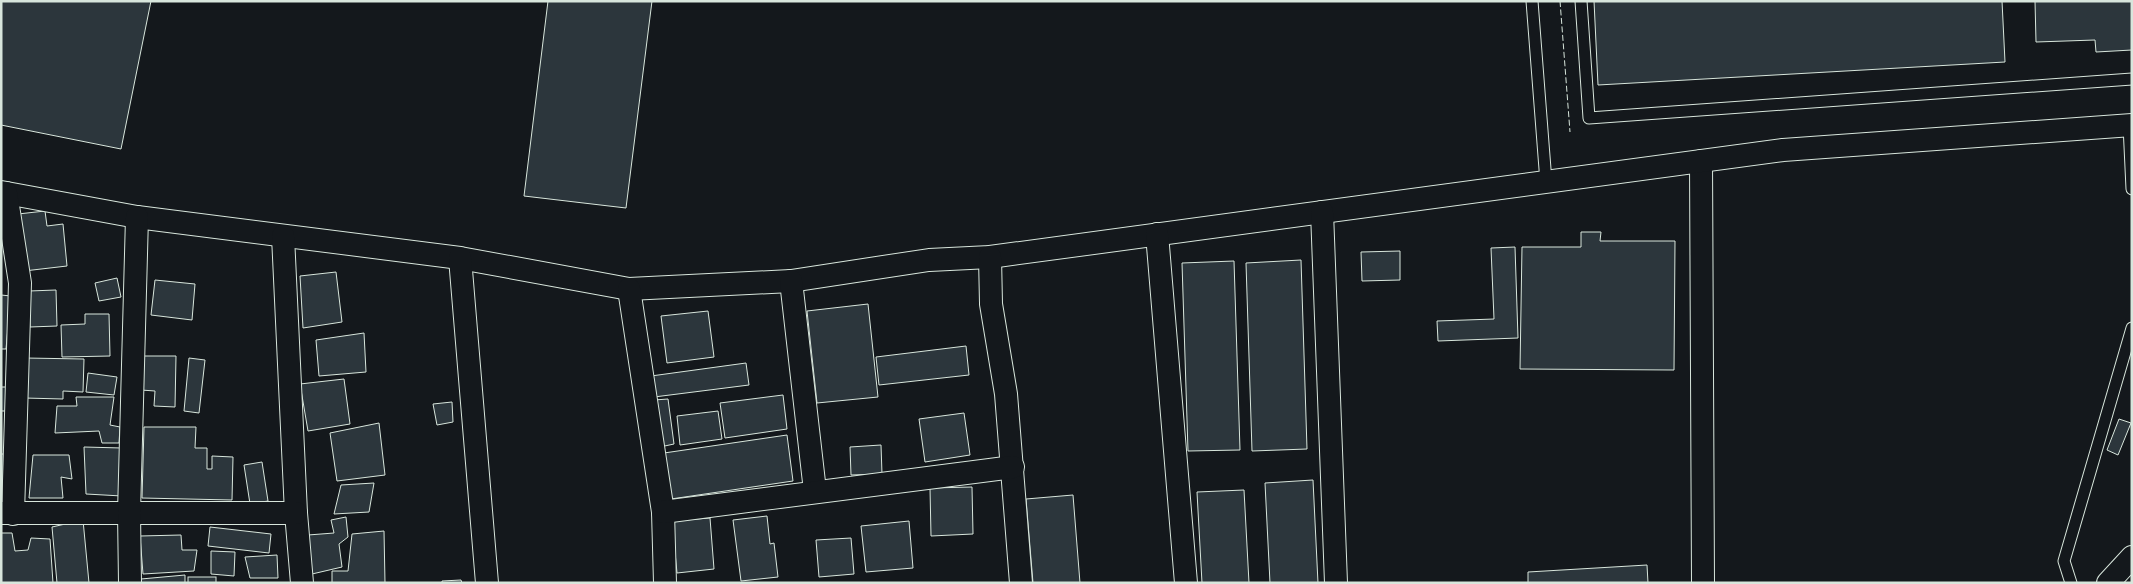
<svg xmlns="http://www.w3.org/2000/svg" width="2133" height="584" viewBox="0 0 2133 584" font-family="'Archivo Narrow',sans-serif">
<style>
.building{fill:#2c363c;stroke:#d8e6dc}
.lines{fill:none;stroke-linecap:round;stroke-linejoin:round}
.lane-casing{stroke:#d8e6dc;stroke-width:13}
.street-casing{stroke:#d8e6dc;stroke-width:24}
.lane{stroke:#14181c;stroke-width:11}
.street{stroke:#14181c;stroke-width:22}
.fence{stroke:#d8e6dc;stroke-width:1;stroke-dasharray:6 2.5;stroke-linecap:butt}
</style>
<rect width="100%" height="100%" fill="#14181c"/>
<g class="building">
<polygon points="1,1 151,1 121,149 1,125"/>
<polygon points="548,1 652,1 626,208 524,196"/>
<polygon points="1594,1 2002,1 2005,62 1598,85"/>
<polygon points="2035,1 2132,1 2132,50 2096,52 2095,40 2036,42"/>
<polygon points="45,211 47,226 63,224 67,266 24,271 18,214"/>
<polygon points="1581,232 1601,232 1600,241 1675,241 1674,370 1520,369 1522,247 1581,247"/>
<polygon points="1515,247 1518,338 1438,341 1437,321 1494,319 1491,248"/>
<polygon points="1400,251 1400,280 1362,281 1361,252"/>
<polygon points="1301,260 1307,449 1252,451 1246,263"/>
<polygon points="1234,261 1240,450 1188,451 1182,263"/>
<polygon points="336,272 342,322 303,328 300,276"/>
<polygon points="117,278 121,297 99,301 95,283"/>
<polygon points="155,280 195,284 192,320 151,315"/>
<polygon points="56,290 57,326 30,327 29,291"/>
<polygon points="1,295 11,296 6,349 1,349"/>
<polygon points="868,304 878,397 817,403 807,311"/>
<polygon points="708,311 714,357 667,363 661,316"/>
<polygon points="85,314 109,314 110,356 62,357 61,325 85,324"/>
<polygon points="364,333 366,372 319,376 316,340"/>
<polygon points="966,346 969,375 879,385 876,357"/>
<polygon points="142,356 176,356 175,407 154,406 155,391 141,390"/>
<polygon points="25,358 84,359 83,392 63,391 63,399 24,398"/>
<polygon points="189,358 205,360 199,413 184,411"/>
<polygon points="746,363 749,385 654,397 651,376"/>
<polygon points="88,373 117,377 114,395 86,392"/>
<polygon points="344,379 350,424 308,431 300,384"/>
<rect x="1" y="387" width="10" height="24"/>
<polygon points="783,395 787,429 725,438 720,403"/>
<polygon points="76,397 114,397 110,425 120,427 119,443 102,443 99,431 55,433 57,406 77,406"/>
<polygon points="668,399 674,444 660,447 654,400"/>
<polygon points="452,402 453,422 437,425 433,404"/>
<polygon points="718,411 722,439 680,445 677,416"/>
<polygon points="964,413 970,455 925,462 919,419"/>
<polygon points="2119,419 2131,423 2118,455 2107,450"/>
<polygon points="379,423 385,475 337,481 330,433"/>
<polygon points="144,427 196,427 195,448 207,448 207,469 212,469 212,456 233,457 232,500 142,498"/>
<polygon points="787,435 793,481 671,499 664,453"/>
<polygon points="881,445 882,474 851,475 850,447"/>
<polygon points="84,447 122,448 122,496 86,494"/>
<polygon points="1,454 10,454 8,499 1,498"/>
<polygon points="33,455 69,455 72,479 61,477 63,498 29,498"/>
<polygon points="262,462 268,501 250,504 244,465"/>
<polygon points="1313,480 1318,583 1270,583 1265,483"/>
<polygon points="374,483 369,512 334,514 341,485"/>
<polygon points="972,487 973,534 931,536 930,488"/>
<polygon points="1244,490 1249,583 1202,583 1197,492"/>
<polygon points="1073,495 1080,583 1033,583 1026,499"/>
<polygon points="767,516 770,544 774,543 778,577 741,581 733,520"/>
<polygon points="346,517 348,537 339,544 342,567 312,574 308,535 334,533 331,520"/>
<polygon points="710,518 714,569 677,573 672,521"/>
<polygon points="83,520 89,583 57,583 52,527"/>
<polygon points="909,521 913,568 866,572 861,526"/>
<polygon points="210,527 271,534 269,553 208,546"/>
<polygon points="384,531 385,583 332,583 332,571 348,571 352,534"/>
<polygon points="1,533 12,533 15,551 28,550 31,538 50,539 53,583 1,583"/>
<polygon points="181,535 182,550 197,550 194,571 143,574 140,536"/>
<polygon points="851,538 854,574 819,577 816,540"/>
<polygon points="211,551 235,552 234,576 211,574"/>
<polygon points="277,555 278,578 250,578 245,557"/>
<polygon points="1647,565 1648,583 1528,583 1528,572"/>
<polygon points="185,575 185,583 141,583 141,579"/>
<rect x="188" y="577" width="28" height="6"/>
<polygon points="461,580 462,583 442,583 442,581"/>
</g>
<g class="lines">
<g class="lane-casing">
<g id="lane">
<polyline points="1532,1 1546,182"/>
<polyline points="1581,1 1589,118 2132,79"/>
<polyline points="2129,125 2132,189"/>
<polyline points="2071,583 2064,561 2132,328"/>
</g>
</g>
<g class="street-casing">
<g id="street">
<polyline points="1701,161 1703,583"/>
<polyline points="1,192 137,217 460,258 629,289 791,281 929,260 990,257 1783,150 2132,125"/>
<polyline points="6,193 20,283 13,514"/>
<polyline points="1322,212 1336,583"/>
<polyline points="1157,234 1186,583"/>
<polyline points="283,236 296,513 302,583"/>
<polyline points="990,257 991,304 1006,394 1021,583"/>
<polyline points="460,258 487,583"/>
<polyline points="791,281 815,491"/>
<polyline points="629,289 663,512 665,583"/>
<polyline points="663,512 1013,467"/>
<polyline points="1,513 296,513"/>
<polyline points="130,583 129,513 137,217"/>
<polyline points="2108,583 2132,557"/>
</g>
</g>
<use href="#lane" class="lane"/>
<use href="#street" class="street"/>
<polyline class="fence" points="1560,1 1570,132"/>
</g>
<rect width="2133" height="584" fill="none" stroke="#d8e6dc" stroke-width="5"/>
</svg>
